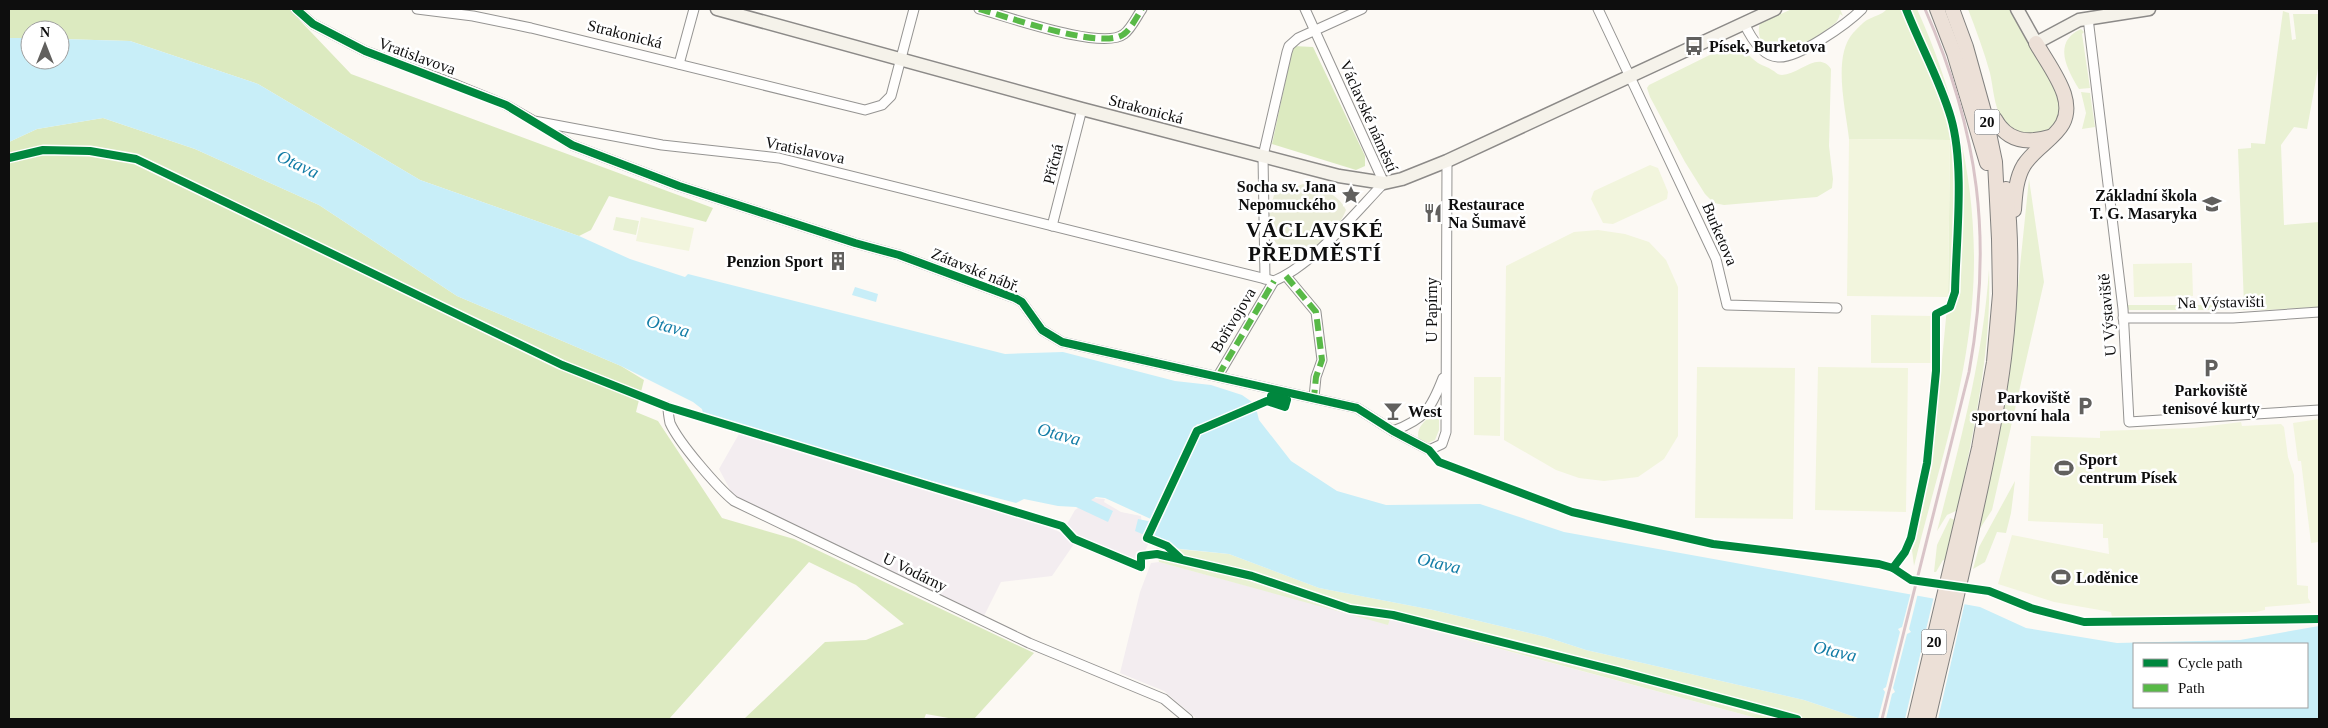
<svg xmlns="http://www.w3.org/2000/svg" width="2328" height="728" viewBox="0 0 2328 728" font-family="'Times New Roman',serif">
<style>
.industrial{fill:#f3edf0}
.green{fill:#e9f1d3}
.forest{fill:#dceac0}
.cemetery{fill:#eaecd7}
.pitch{fill:#f2f5dd}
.water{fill:#c8eef8;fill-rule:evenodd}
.pier{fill:#fcf9f4}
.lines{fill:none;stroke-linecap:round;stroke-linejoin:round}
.minor-casing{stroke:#959492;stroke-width:11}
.secondary-casing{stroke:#8c8a88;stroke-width:15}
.trunk-casing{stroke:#82817f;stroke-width:16}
.minor{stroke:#fffefd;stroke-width:9}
.secondary{stroke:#f5f2ea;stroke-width:12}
.trunk{stroke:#ece0d7;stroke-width:14}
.rail{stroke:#d9c4c8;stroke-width:3}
.quiet{stroke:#58b947;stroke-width:6;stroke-dasharray:12 6;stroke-linecap:butt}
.cycleway-casing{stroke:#fff;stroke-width:11}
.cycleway{stroke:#00873e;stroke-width:8}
.labels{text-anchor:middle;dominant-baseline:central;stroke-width:5;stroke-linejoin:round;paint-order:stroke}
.shield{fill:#fff;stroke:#565656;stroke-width:1}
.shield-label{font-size:15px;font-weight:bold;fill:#0e0e0e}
.street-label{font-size:16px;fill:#0e0e0e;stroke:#fff}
.poi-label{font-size:16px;font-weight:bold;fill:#0e0e0e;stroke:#fff;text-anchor:start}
.water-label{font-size:18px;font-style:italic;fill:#127ca6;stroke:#fff}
.district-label{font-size:21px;font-weight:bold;letter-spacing:1px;fill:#0e0e0e;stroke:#fff}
</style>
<rect width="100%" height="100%" fill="#fcf9f4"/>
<g class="industrial">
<polygon points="739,434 985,507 1022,516 1062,533 1075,510 1093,498 1105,499 1104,502 1121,512 1141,516 1142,527 1140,532 1151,537 1142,559 1118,564 1074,544 1052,576 1001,582 983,618 734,497 719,469"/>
<polygon points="1159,562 1388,624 1389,619 1760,719 1197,719 1164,691 1120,673 1140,592 1151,563"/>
</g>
<g class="green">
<path d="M1792,9h48l3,7 -3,-2c-1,4 -3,8 -6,10 -9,8 -39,27 -50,29 -18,3 -29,-16 -24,-30z"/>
<path d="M1887,9h30c42,93 64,192 55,295 -7,89 -37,176 -58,262l-2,-16 22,-107 14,-146 2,-157 -101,-1c-3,-29 -17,-82 4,-106 4,-4 9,-10 14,-13 7,-4 15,-5 20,-11z"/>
<path d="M1968,9h42c15,25 42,62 49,90 9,38 -39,48 -58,18 -7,-11 -8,-31 -11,-44 -6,-22 -14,-43 -22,-64z"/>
<polygon points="2283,11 2289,13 2292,40 2296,39 2293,14 2319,14 2319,63 2307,129 2294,127 2281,145 2284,225 2319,222 2319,307 2266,310 2129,310 2125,305 2244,305 2238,149 2251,148 2251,143 2265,144"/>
<path d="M2081,29l3,3 -2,2 8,54 -11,1c-12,-20 -27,-47 2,-60z"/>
<path d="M1734,43c10,5 15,14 24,20 5,3 10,4 14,7 4,2 5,5 10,5 17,0 36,-25 49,-6l-2,77 4,33 -1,9 -15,9 -93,8 -10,-2 -9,-9 -20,-32 -35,-65 -3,-9 2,-3z"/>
<polygon points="2081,92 2090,93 2095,127 2082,129 2086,113"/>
<polygon points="2029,179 2044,282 1992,510 1979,530 2008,383"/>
<polygon points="616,217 639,221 636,235 613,230"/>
<path d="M1989,269c3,81 -16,162 -31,241l-11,5 -10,16c23,-87 46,-172 52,-262z"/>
<path d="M1439,406v24l-4,10 -7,3 -9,-3c-5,-16 13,-22 20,-34z"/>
<polygon points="2015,481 2011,513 2006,533 1997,532 1985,562 1973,569 1979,547"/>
<polygon points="1950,518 1955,520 1946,561 1943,560 1936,572 1934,572 1937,545"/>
<polygon points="1156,547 1229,554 1319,588 1433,610 1546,637 1586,650 1804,700 1861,719 1760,719 1390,619 1388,625 1159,562"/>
</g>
<g class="forest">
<polygon points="9,9 289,9 351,74 713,208 706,222 609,196 591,230 579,236 420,180 258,84 130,41 60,39 60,30 30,30 30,38 9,38"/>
<polygon points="1293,46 1313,47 1365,156 1365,166 1356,170 1272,144"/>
<polygon points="103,118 195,149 319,205 457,296 621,366 644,380 636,412 658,421 722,518 794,539 1034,653 974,719 954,719 926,714 924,719 744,719 825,642 866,640 904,624 856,585 809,562 669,719 9,719 9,142 37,129"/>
</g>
<path class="cemetery" d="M1303,184c18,5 35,9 43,26 -6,16 -28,43 -46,45 -6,1 -14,-3 -18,-6 -18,-15 -14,-35 -8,-54z"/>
<g class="pitch">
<polygon points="1849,139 1950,140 1948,297 1847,296"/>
<polygon points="1650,165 1658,168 1668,192 1667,199 1613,224 1603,223 1591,199 1594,191"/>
<polygon points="641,217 694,228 689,251 636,241"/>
<polygon points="1598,230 1625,234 1649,242 1666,260 1678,287 1678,436 1664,459 1638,477 1604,481 1579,478 1556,470 1504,440 1506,266 1574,232"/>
<polygon points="2192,263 2193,296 2134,297 2133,264"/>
<polygon points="1871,315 1933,316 1933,363 1871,363"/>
<polygon points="1697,367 1795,368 1793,519 1695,518"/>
<polygon points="1818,367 1908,368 1906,512 1815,510"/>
<polygon points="1474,377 1501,377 1500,436 1474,435"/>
<polygon points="2319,419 2319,542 2311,543 2301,461 2298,461 2293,423"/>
<polygon points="2241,422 2242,426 2281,424 2284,427 2288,457 2294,475 2297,585 2308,586 2308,598 2311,603 2265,607 2265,610 2256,612 2112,617 2111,612 2054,602 1998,584 2012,535 2109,554 2108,538 2103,538 2103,524 2028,521 2031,436 2100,438 2100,431 2194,428"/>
</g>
<g class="water">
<path d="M9,38h21v22h30v-21l70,2 128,43 162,96 159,56 51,23 55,18 3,-3 317,80 58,-2 112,29 36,4 31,10 13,9 4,16 32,41 46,30 49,14 94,-1 84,28 416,75 46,21 91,15 123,-3 79,-14v93h-458l-57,-19 -218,-50 -40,-13 -113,-27 -114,-22 -90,-34 -58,-6v-2l-36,-15 3,-12 10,2 5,-1 -48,-22 -9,-1 -5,3 22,11 -5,11 -32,-15 -18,-1 -34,-7 -8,4 -92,-24 -221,-66 -1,-4 -9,-7 -72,-36 -164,-70 -138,-91 -124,-56 -92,-31 -66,11 -28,13zM2134,644h173v63h-173z"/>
<polygon points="855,287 878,294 876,302 852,295"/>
</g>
<g class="pier">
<polygon points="1257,402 1258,407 1203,431 1201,435 1198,434 1151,535 1151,540 1143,536 1147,532 1197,424 1201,426"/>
<polygon points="1911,592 1918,593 1909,629 1911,632 1907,634 1893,688 1895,692 1892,694 1886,719 1878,719 1885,692 1883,689 1886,687 1900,632 1898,629 1902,627"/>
<polygon points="1934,596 1965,602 1938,719 1905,719"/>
</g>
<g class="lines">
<g class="minor-casing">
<g id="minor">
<path d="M296,9l17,15 52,27 92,34 49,20 28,16 128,24 117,13 495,123c40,-17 80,-67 110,-98l-79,-174"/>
<polyline points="417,9 473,16 531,28 865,110 882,105 891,96 914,9"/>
<path d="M979,9c27,7 124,42 145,25 7,-5 13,-18 18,-25"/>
<polyline points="1598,9 1716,259 1727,305 1837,308"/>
<polyline points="2088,18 2123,309 2129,422 2319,410"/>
<path d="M1744,23c6,13 17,33 34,34 20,2 70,-34 84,-48"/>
<polyline points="679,64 694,9"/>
<polyline points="538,123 572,145 679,186 855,243 899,255 1015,298 1022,302 1042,330 1062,342 1357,408 1393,431 1429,450 1442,444 1446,432 1447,161"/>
<polyline points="1052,226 1082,109"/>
<polyline points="1286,276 1316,312 1322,360 1316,377 1314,397"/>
<polyline points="1265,279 1263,156 1287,52 1289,46 1298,38 1362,9"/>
<polyline points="2123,318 2233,318 2319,312"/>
<polyline points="1218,376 1274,281"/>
<path d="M668,407c0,5 1,11 2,16 9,20 47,64 64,78l295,142 135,56 24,20"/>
<path d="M1393,431c32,-12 38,-22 50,-53"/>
</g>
</g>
<g class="secondary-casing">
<g id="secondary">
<polyline points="717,9 1082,109 1339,176 1384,183 1402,179 1447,161 1775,9"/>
<polyline points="2017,9 2036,43 2079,20 2149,9"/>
</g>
</g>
<g class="trunk-casing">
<g id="trunk">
<polyline points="1937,9 1954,53 1987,163"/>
<path d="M1995,119c12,22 32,25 55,18"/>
<path d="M2014,210c1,-15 2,-32 10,-45 17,-26 52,-33 40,-71 -6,-18 -19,-35 -28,-51"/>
<polyline points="1915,719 1979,448 1994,362 2000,294 1999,239 1995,162 1986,119 1966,47 1952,9"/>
<path d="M1928,719c15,-65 31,-130 45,-196 25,-110 47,-221 33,-334"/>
</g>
</g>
<use href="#minor" class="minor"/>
<use href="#secondary" class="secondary"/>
<use href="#trunk" class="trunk"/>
<path class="rail" d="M1882,719l87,-347c24,-131 10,-241 -44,-363"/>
<g class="quiet">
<path d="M979,9c27,7 124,42 145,25 7,-5 13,-18 18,-25"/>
<polyline points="1286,276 1316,312 1322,360 1316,377 1314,397"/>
<polyline points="1218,376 1274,281"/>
</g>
<g class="cycleway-casing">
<g id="cycleway">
<polyline points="296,9 313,24 365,51 506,105 572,145 679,186 855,243 899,255 1015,298 1022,302 1042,330 1062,342 1357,408 1393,431 1429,450 1439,462 1572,512 1713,544 1879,564 1893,568 1911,580 1989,591 2031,608 2084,622 2319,619"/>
<polyline points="9,158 43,150 90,151 136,159 562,365 668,407 1062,526 1074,539 1141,567 1141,556 1157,554 1252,576 1350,609 1393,615 1617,671 1797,719"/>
<polyline points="1180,558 1167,546 1147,538 1197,431 1267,401 1285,407 1287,400 1271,396"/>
<path d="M1893,568l12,-16 6,-14 16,-75 9,-92v-57l14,-7 5,-15c1,-51 10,-126 -4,-174 -11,-38 -31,-73 -45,-109"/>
</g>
</g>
<use href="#cycleway" class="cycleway"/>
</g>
<defs>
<g id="bus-bare" transform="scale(1.5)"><path d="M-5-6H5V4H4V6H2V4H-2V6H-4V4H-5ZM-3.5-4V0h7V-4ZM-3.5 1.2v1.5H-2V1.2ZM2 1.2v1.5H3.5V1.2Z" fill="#61605e" stroke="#fff" stroke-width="2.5" paint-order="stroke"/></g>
<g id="sight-bare" transform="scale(1.5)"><path d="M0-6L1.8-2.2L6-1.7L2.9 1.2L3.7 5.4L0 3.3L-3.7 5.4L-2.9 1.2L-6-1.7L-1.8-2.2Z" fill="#61605e" stroke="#fff" stroke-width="2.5" paint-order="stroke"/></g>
<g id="school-bare" transform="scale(1.5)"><path d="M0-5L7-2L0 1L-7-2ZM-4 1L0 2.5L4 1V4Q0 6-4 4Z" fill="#61605e" stroke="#fff" stroke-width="2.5" paint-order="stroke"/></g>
<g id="restaurant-bare" transform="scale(1.5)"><path d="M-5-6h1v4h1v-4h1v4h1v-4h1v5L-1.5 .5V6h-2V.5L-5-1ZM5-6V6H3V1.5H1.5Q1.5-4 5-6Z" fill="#61605e" stroke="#fff" stroke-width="2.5" paint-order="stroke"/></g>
<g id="building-bare" transform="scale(1.5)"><path d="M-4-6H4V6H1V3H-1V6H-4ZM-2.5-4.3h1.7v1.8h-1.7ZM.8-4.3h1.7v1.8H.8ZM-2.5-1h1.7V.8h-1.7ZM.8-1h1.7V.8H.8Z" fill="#61605e" stroke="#fff" stroke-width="2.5" paint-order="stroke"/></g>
<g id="parking-bare" transform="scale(1.5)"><path d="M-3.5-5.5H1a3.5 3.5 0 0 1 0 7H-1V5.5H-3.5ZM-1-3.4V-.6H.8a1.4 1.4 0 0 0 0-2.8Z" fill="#61605e" stroke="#fff" stroke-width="2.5" paint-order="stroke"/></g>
<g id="bar-bare" transform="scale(1.5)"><path d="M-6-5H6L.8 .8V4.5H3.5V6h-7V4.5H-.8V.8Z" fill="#61605e" stroke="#fff" stroke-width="2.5" paint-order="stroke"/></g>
<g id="stadium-bare" transform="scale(1.5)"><path d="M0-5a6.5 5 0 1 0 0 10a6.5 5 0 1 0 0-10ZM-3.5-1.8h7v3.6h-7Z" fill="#61605e" stroke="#fff" stroke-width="2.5" paint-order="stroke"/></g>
</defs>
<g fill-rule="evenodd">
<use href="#bus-bare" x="1694" y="46"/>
<use href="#sight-bare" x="1351" y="195"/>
<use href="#school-bare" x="2212" y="204"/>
<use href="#restaurant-bare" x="1433" y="213"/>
<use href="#building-bare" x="838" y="261"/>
<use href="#parking-bare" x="2211" y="368"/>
<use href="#parking-bare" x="2085" y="406"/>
<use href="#bar-bare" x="1393" y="411"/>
<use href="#stadium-bare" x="2064" y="468"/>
<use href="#stadium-bare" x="2061" y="577"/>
</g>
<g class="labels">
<g class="shield">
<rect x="1974.5" y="109.5" width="25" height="25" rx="4"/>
<rect x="1921.5" y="629.5" width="25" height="25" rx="4"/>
</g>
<g class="shield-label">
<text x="1987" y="122">20</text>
<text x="1934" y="642">20</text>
</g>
<g class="street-label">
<text transform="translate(625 34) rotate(14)">Strakonická</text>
<text transform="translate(417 56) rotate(20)">Vratislavova</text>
<text transform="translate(1146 109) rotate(15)">Strakonická</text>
<text transform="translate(1369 116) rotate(66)">Václavské náměstí</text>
<text transform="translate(805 150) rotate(12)">Vratislavova</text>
<text transform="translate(1053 164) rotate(-76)">Příčná</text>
<text transform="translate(1720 234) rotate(67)">Burketova</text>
<text transform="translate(976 270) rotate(22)">Zátavské nábř.</text>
<text transform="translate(2221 302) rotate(-1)">Na Výstavišti</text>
<text transform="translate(1431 310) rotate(-90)">U Papírny</text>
<text transform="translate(2107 315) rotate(-95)">U Výstaviště</text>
<text transform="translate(1233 320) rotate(-59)">Bořivojova</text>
<text transform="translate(915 572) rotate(26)">U Vodárny</text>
</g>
<g class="poi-label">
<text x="1709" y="46">Písek, Burketova</text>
<text x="1336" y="186" text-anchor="end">Socha sv. Jana<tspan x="1336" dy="18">Nepomuckého</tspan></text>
<text x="2197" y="195" text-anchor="end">Základní škola<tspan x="2197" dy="18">T. G. Masaryka</tspan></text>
<text x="1448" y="204">Restaurace<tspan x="1448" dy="18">Na Šumavě</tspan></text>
<text x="823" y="261" text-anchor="end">Penzion Sport</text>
<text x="2211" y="390" text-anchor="middle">Parkoviště<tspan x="2211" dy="18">tenisové kurty</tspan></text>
<text x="2070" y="397" text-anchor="end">Parkoviště<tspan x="2070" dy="18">sportovní hala</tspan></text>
<text x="1408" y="411">West</text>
<text x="2079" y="459">Sport<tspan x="2079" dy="18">centrum Písek</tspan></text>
<text x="2076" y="577">Loděnice</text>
</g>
<g class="water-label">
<text transform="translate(298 164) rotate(25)">Otava</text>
<text transform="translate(668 326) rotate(15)">Otava</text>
<text transform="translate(1059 434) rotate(15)">Otava</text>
<text transform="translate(1439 563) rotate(13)">Otava</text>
<text transform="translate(1835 651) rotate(13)">Otava</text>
</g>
<g class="district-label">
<text x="1315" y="230">VÁCLAVSKÉ<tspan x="1315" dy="24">PŘEDMĚSTÍ</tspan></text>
</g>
</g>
<rect width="2328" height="728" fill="none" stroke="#0e0e0e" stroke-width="20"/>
<rect x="2133" y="643" width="175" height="65" fill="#ffffff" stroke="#9f9f9f"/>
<rect x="2143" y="659" width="25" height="8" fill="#00873e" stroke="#9f9f9f"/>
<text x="2178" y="668" font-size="15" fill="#0e0e0e">Cycle path</text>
<rect x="2143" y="684" width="25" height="8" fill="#58b947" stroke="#9f9f9f"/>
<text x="2178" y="693" font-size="15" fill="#0e0e0e">Path</text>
<g transform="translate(45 45)"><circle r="24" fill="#ffffff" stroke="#9f9f9f"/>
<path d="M0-4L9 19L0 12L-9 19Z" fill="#61605e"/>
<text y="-8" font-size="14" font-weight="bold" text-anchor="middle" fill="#0e0e0e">N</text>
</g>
</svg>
